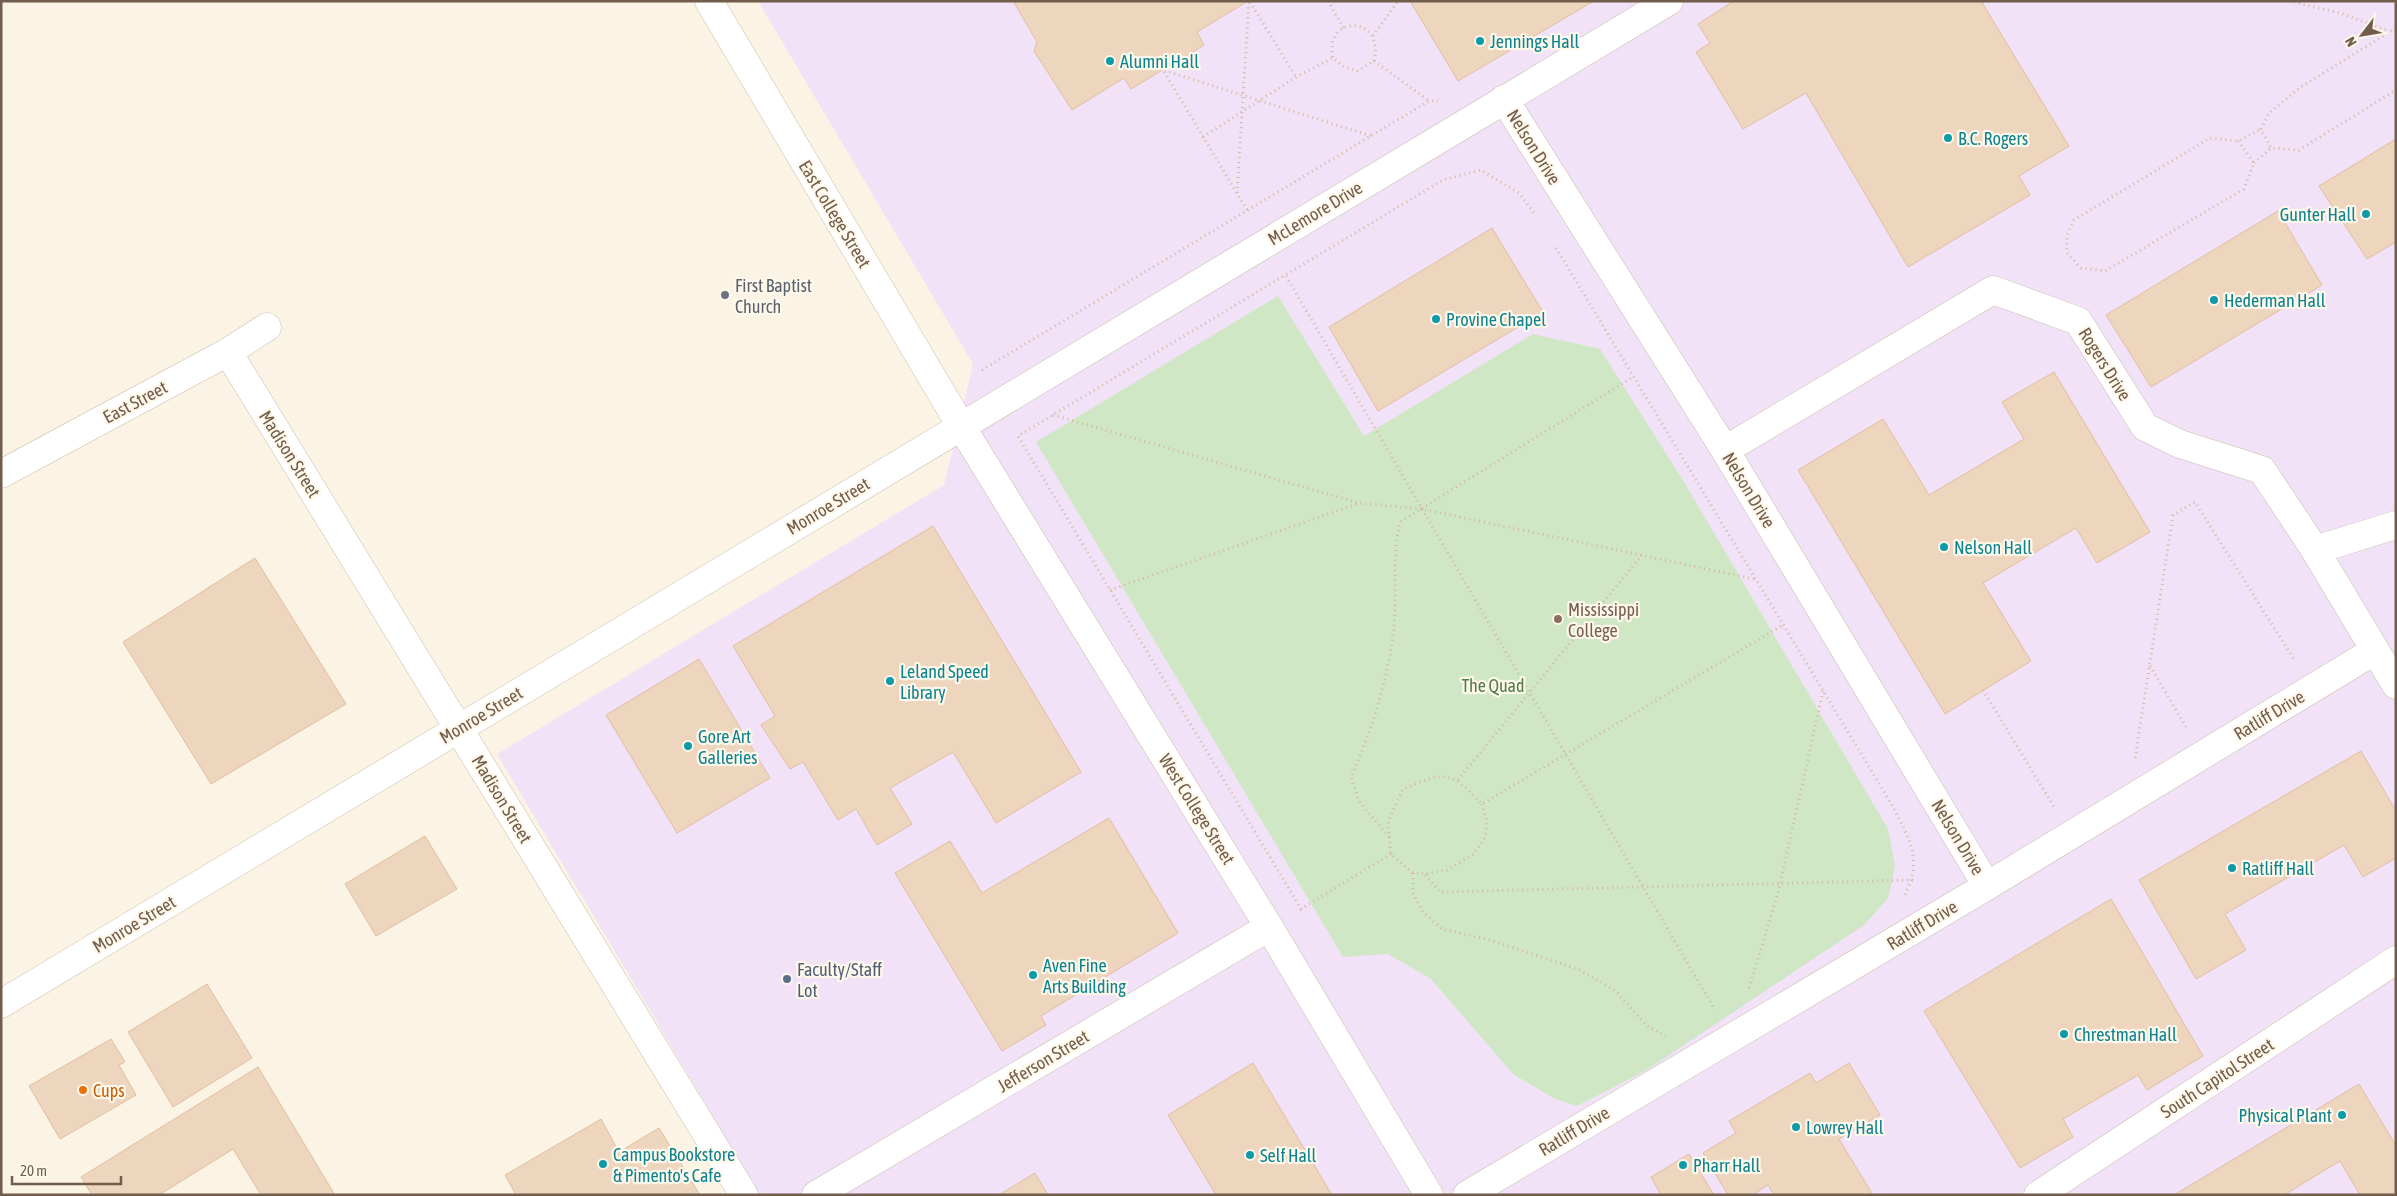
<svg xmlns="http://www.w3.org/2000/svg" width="2397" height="1196" viewBox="0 0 2397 1196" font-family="'Asap Condensed',sans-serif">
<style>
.education{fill:#f1e2f7}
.green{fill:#cfe7c4}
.building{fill:#eed6be;stroke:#e0bea0}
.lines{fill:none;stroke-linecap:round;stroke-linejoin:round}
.street-casing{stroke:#ccbdac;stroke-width:29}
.secondary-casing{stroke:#cebeaa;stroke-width:29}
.path{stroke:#d3b9a1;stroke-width:3;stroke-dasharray:1 4;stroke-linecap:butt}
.street{stroke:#fff;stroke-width:28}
.secondary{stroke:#fff;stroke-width:28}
.culture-dot{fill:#0f9aa8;stroke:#fef8eb;stroke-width:2}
.worship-dot{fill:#6b7280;stroke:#fef8eb;stroke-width:2}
.education-dot{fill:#8d6e63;stroke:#fef8eb;stroke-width:2}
.service-dot{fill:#5c6f8a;stroke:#fef8eb;stroke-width:2}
.food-dot{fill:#e8710a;stroke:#fef8eb;stroke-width:2}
.labels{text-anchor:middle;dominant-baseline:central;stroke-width:4.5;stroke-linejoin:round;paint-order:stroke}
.culture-label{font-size:18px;fill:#0d838f;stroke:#fef8eb;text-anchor:start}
.street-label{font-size:18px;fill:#725d4c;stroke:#fef8eb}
.worship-label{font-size:18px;fill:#5b616d;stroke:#fef8eb;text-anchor:start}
.education-label{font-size:18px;fill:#785e54;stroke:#fef8eb;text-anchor:start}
.park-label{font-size:18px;fill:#527c47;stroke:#fef8eb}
.service-label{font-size:18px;fill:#4e5e75;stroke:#fef8eb;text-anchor:start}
.food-label{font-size:18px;fill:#c56008;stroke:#fef8eb;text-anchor:start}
</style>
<rect width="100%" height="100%" fill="#fbf4e5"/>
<polygon class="education" points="758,1 2396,1 2396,1195 760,1195 497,754 944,485 973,364"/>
<polygon class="green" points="1278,296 1364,436 1533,334 1600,349 1684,482 1888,829 1895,866 1888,898 1864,925 1645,1071 1577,1106 1555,1099 1513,1074 1431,979 1388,954 1343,957 1036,442"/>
<g class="building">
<polygon points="1013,1 1248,1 1197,32 1204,45 1131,89 1124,78 1072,110 1034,51 1037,42"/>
<polygon points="1410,1 1594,1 1458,81"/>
<polygon points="1734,1 1981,1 2069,146 2019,176 2030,195 1908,267 1806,93 1743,129 1696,52 1710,43 1698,24"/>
<polygon points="2396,139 2396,242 2367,259 2319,186"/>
<polygon points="2278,211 2322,285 2151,387 2106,315"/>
<polygon points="1492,228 1543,312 1378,411 1329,327"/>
<polygon points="2054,372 2150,532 2097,563 2076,528 1983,583 2031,661 1945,714 1798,470 1883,419 1929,495 2024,439 2002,402"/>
<polygon points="933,526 1081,772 996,823 953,752 890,788 912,824 877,845 856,809 838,820 803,762 790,769 761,725 775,716 733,646"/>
<polygon points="255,558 346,704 211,784 123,642"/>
<polygon points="699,659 770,778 677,833 606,715"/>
<polygon points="2361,751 2396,811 2396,858 2363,877 2344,845 2225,914 2246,950 2196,979 2139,880"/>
<polygon points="1109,818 1178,933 1041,1016 1046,1025 1002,1051 895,873 950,841 982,893"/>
<polygon points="425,836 457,889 376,936 345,884"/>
<polygon points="2111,899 2203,1056 2147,1090 2138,1075 2063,1119 2073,1137 2020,1168 1924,1011"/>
<polygon points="207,984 252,1058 173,1107 128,1032"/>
<polygon points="111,1039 125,1062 119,1065 136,1095 60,1139 29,1086"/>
<polygon points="1253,1063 1332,1195 1216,1195 1168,1115"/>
<polygon points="1849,1063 1880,1115 1839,1139 1873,1195 1774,1195 1768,1185 1752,1195 1728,1195 1703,1153 1736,1133 1729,1121 1810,1073 1816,1083"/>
<polygon points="258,1067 335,1195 261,1195 233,1149 159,1195 92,1195 81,1177"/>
<polygon points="2359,1084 2396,1146 2396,1195 2360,1195 2340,1161 2284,1195 2174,1195"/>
<polygon points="601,1119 619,1152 659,1128 700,1195 516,1195 505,1175"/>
<polygon points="1689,1154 1714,1195 1661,1195 1651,1177"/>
<polygon points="1035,1173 1048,1195 999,1195"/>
</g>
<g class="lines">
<g class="street-casing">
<g id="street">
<polyline points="1504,99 1725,450 1987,886"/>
<polyline points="228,352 744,1195"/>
<polyline points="1725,450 1993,290 2078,321 2145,427 2180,444 2262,470 2315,550 2396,685"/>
<polyline points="1,474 228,352 267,327"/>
<polyline points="2315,550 2396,525"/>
<polyline points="1,1004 1669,1"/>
<polyline points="816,1195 1269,927"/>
<polyline points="1467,1195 1987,886 2374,651"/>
<polyline points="2038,1195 2396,960"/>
</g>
</g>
<g class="secondary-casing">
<polyline id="secondary" points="709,1 961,426 1269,927 1429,1195"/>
</g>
<g class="path">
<polyline points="1328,1 1344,29"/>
<polyline points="2289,1 2340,13 2389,31"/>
<polyline points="1250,2 1296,77"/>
<polyline points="1982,3 1984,1"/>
<polyline points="2396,28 2301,87 2269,113 2261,129 2271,148 2299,150 2396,90"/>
<polyline points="1373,36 1398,1"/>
<polyline points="1374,61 1429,101"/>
<path d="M1203,137l93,-60 37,-19 11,9 13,4 17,-10c9,-39 -31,-44 -40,-23 -3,6 -2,13 -1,20"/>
<polyline points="2238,141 2254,163 2244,189 2105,271 2081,268 2067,253 2067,235 2074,220 2210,138 2238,141 2261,129"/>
<polyline points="2254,163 2271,148"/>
<polyline points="1237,193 1249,1"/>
<polyline points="1247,210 1163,70 1371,136"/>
<path d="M1556,248l336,557c17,33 32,55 12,91"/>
<polyline points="1286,276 1715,1010"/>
<polyline points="982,370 1429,101 1438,101"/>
<polyline points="1053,415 1359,503 1422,509 1754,579"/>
<polyline points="1110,590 1357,504"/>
<polyline points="2150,666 2186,727"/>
<polyline points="1983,690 2054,807"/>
<polyline points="2135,758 2173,515 2195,502 2295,661"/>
<polyline points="1458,780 1642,555"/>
<path d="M1482,804l5,18 -2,15 -11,17 -27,16 -22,4 -12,-1 -22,-19 -3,-32 15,-33c44,-18 46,-19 79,15l301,-179"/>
<path d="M1389,837l-30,-36 -8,-24c21,-47 38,-100 43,-151 3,-35 -2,-70 6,-104l233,-145"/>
<polyline points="1391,854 1301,909 1018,436 1443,180 1481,170 1519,193 1534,213"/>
<polyline points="1413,873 1413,893 1423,912 1442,929 1490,940 1580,970 1616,991 1646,1025 1669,1038"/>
<polyline points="1425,875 1440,892 1913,880"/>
<polyline points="1749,988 1778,893 1823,691"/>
</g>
<use href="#street" class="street"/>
<use href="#secondary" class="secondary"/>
</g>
<g class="culture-dot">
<circle cx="1480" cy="41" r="5"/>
<circle cx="1110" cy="61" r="5"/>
<circle cx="1948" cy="138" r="5"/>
<circle cx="2366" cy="214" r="5"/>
<circle cx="2214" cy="300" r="5"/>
<circle cx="1436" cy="319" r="5"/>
<circle cx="1944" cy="547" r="5"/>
<circle cx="890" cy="681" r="5"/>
<circle cx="688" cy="746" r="5"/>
<circle cx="2232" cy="868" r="5"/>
<circle cx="1033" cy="975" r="5"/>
<circle cx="2064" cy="1034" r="5"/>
<circle cx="2342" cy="1115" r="5"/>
<circle cx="1796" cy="1127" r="5"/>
<circle cx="1250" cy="1155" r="5"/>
<circle cx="603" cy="1164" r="5"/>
<circle cx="1683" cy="1165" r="5"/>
</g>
<circle class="worship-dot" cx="725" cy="295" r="5"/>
<circle class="education-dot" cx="1558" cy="619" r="5"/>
<circle class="service-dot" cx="787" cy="979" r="5"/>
<circle class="food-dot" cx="83" cy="1090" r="5"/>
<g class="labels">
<g class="culture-label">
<text x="1490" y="41">Jennings Hall</text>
<text x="1120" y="61">Alumni Hall</text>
<text x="1958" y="138">B.C. Rogers</text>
<text x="2356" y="214" text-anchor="end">Gunter Hall</text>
<text x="2224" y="300">Hederman Hall</text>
<text x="1446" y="319">Provine Chapel</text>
<text x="1954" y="547">Nelson Hall</text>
<text x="900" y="671">Leland Speed<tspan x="900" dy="21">Library</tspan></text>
<text x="698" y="736">Gore Art<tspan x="698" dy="21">Galleries</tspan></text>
<text x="2242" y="868">Ratliff Hall</text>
<text x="1043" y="965">Aven Fine<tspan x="1043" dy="21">Arts Building</tspan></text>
<text x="2074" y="1034">Chrestman Hall</text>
<text x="2332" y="1115" text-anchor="end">Physical Plant</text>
<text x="1806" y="1127">Lowrey Hall</text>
<text x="613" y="1154">Campus Bookstore<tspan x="613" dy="21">&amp; Pimento's Cafe</tspan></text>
<text x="1260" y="1155">Self Hall</text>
<text x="1693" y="1165">Pharr Hall</text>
</g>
<g class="street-label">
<text transform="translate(1534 147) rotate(58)">Nelson Drive</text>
<text transform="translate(1315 213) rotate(-31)">McLemore Drive</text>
<text transform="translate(835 214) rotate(59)">East College Street</text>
<text transform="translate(2105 364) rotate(58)">Rogers Drive</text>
<text transform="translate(135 402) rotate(-28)">East Street</text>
<text transform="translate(290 454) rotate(58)">Madison Street</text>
<text transform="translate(1749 490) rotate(59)">Nelson Drive</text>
<text transform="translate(828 506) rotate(-31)">Monroe Street</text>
<text transform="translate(481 715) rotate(-31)">Monroe Street</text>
<text transform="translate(2269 715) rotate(-31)">Ratliff Drive</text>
<text transform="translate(502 799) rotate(59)">Madison Street</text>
<text transform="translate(1197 809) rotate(58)">West College Street</text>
<text transform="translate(1958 837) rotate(59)">Nelson Drive</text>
<text transform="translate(134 924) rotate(-31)">Monroe Street</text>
<text transform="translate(1922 925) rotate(-31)">Ratliff Drive</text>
<text transform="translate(1043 1061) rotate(-31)">Jefferson Street</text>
<text transform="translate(2217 1078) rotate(-33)">South Capitol Street</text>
<text transform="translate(1574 1131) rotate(-31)">Ratliff Drive</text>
</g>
<g class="worship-label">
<text x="735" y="285">First Baptist<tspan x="735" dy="21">Church</tspan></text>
</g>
<g class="education-label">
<text x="1568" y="609">Mississippi<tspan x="1568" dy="21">College</tspan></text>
</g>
<g class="park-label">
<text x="1493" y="685">The Quad</text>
</g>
<g class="service-label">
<text x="797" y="969">Faculty/Staff<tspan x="797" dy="21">Lot</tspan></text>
</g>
<g class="food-label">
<text x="93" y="1090">Cups</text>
</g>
</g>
<rect width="2397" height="1196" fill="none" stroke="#725d4c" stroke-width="5"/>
<g transform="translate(2362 35) rotate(239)" stroke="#fef8eb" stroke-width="4" paint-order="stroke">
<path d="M0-4L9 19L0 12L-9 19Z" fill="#725d4c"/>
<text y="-8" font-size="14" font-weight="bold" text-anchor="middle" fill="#725d4c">N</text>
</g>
<path d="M12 1176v8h109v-8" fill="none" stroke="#725d4c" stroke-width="2.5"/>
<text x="20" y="1176" font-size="15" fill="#725d4c" stroke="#fef8eb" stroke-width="4" paint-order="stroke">20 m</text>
</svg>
